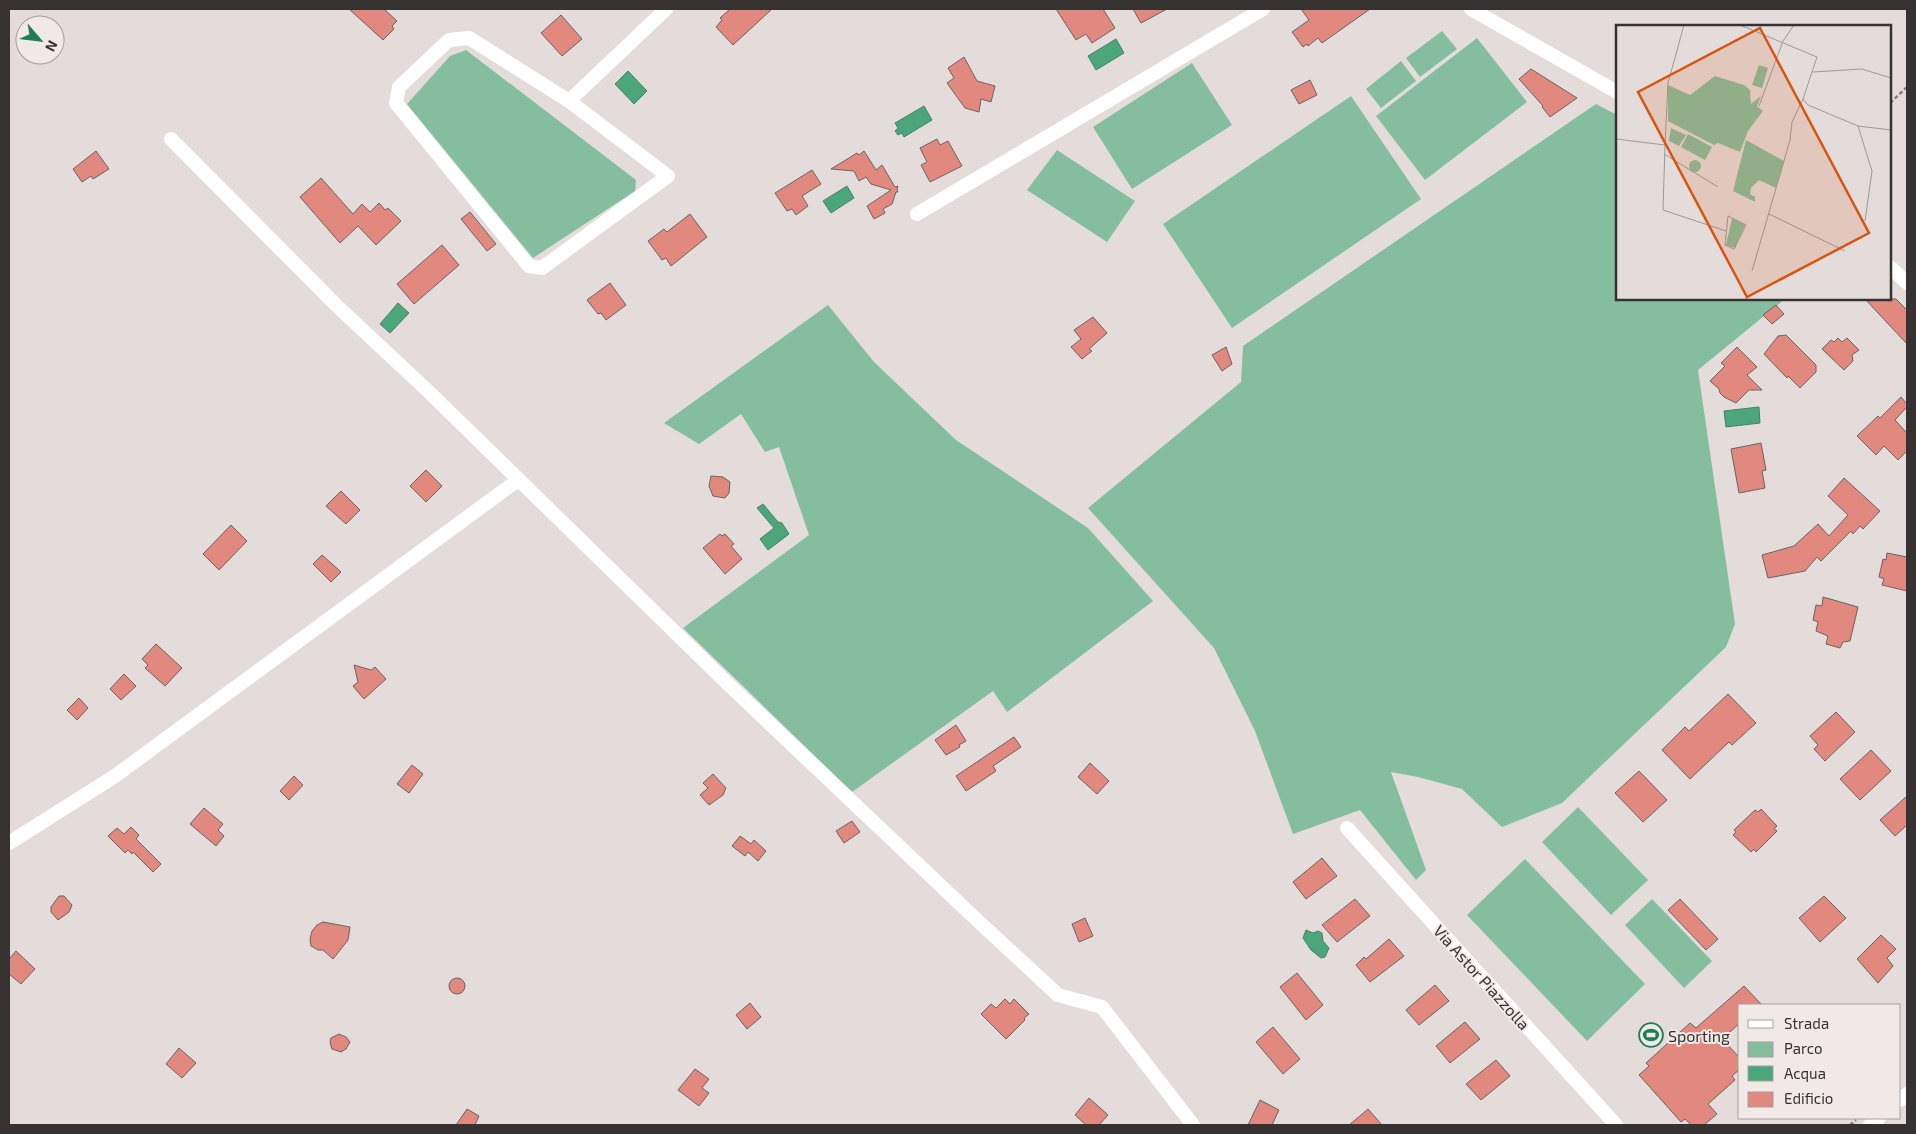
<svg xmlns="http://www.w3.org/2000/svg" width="1916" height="1134" viewBox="0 0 1916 1134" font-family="'Exo 2',sans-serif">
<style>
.green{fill:#85be9f}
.water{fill:#4ba67a;stroke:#448364}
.building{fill:#e2897f;stroke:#6a6362}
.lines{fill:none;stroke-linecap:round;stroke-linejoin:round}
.path{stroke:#857f7e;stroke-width:2.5;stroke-dasharray:4 2.5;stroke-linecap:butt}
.street{stroke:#fff;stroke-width:14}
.labels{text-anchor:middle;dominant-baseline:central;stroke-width:4;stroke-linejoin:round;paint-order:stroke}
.street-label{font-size:16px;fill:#353231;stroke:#f1e9e8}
.poi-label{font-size:16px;fill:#353231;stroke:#f1e9e8;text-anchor:start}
.inset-road{fill:none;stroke:#9e9897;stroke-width:1}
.view{fill:#d65510;fill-opacity:0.15;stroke:#d65510;stroke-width:2.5}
.inset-edge{fill:none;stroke:#353231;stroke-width:2.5}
</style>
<rect width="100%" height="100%" fill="#e4dcdb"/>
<g class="green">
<polygon points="1442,31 1457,49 1420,77 1406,58"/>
<polygon points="1477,38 1527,102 1425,180 1376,116"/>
<polygon points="466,50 636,180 635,191 533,258 407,104 450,56"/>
<polygon points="1401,61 1416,81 1381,108 1366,89"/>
<polygon points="1192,63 1232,125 1132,189 1093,127"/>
<polygon points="1351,96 1421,199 1232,328 1163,224"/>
<polygon points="1596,104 1617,115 1617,299 1785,299 1698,370 1735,624 1726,647 1562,803 1502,827 1462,789 1418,777 1391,772 1426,870 1416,880 1360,810 1293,834 1255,731 1214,648 1088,508 1241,382 1243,346"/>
<polygon points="1057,150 1135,201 1107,242 1027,190"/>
<polygon points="828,305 874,362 956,440 1088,528 1153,601 1007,712 993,691 852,792 683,628 809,535 779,447 765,452 741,414 699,444 664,423"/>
<polygon points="1578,807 1648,880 1611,915 1542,842"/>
<polygon points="1525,859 1645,984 1587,1041 1467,915"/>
<polygon points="1652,899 1712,961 1684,988 1625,925"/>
</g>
<g class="water">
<polygon points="1116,39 1124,53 1096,70 1088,56"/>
<polygon points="628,71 647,91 634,104 615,84"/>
<polygon points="924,106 932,120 904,137 902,133 898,135 895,131 898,128 895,123"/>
<polygon points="847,186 854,198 831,213 823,201"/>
<polygon points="398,303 409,313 390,333 380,324"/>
<polygon points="1759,407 1760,423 1726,427 1724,411"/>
<polygon points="763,504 778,522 782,523 789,534 768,550 760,539 774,528 757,508"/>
<polygon points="1306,930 1313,933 1318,931 1322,933 1323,941 1329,948 1325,957 1321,958 1311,950 1303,938"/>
</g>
<g class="building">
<polygon points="349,9 384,9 397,21 392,26 394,29 383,40"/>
<polygon points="730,9 772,9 733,45 716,27 722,20 720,18"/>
<polygon points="1056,9 1103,9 1115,28 1092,43 1086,34 1076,40"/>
<polygon points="1133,9 1167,9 1141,23"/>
<polygon points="1301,9 1370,9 1322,43 1318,38 1308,46 1307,44 1303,47 1292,32 1309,20"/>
<polygon points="561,15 582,39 562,56 541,33"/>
<polygon points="964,57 977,81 995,86 991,102 981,99 979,112 965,108 947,83 954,78 948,68"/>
<polygon points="1531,69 1577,98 1550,117 1542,107 1543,106 1519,79"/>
<polygon points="1310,80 1317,95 1299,104 1291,90"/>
<polygon points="937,139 940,145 948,141 962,166 930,182 921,165 927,162 920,148"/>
<polygon points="96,151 109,169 93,179 91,176 82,182 73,169"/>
<polygon points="864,151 876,170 882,165 895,187 898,186 897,190 898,192 896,192 892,204 883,209 885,213 874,219 867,206 891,190 871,184 866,177 859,181 854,171 831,169 857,153 859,155"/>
<polygon points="812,170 821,184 802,196 808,206 796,215 792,209 787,211 775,193"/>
<polygon points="321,178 353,214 362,204 370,212 379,203 385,210 388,208 401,221 376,245 358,226 340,243 300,197"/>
<polygon points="470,212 496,244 487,251 461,219"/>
<polygon points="690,214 707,237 671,266 666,258 662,260 648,241 664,229 667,232"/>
<polygon points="442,245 459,265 414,304 397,284"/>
<polygon points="610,283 626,305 606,320 601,313 598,314 587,300"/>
<polygon points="1865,299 1896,299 1907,310 1907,344"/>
<polygon points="1776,305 1784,314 1772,324 1763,315"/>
<polygon points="1093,317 1107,333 1089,349 1092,351 1082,359 1071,347 1081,339 1074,330"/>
<polygon points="1786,335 1816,365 1816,372 1800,388 1788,376 1787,378 1764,354 1778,336"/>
<polygon points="1838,338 1842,342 1847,338 1859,350 1852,355 1853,361 1844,370 1822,349 1831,340 1834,342"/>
<polygon points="1226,347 1232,364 1222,371 1212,355"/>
<polygon points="1737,347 1757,367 1747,375 1762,390 1749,390 1736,403 1724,397 1720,393 1719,389 1710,381 1725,366 1721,363"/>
<polygon points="1901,397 1907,404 1907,407 1895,420 1907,433 1907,451 1898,460 1884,446 1876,455 1857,436 1878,416 1880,418"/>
<polygon points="1761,443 1766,470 1762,471 1765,488 1739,493 1731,449"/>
<polygon points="426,470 442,486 426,502 410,486"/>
<polygon points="711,476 723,477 730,482 729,493 725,498 713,496 709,486"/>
<polygon points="1844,478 1880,511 1863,529 1860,526 1853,534 1851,531 1821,561 1817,557 1805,571 1768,578 1762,555 1794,546 1818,524 1829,536 1848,515 1828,496"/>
<polygon points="341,491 360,510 346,524 326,506"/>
<polygon points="231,525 247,541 219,570 203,554"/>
<polygon points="720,534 722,536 725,534 734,544 731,546 742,559 725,574 703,548"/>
<polygon points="1887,553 1907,557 1907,591 1882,585 1884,579 1879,577 1883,559 1886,560"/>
<polygon points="322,555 341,572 331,582 313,564"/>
<polygon points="1823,597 1858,607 1850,641 1843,642 1840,648 1826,644 1828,636 1816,631 1818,622 1813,620 1816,605 1822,606"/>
<polygon points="156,644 182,668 165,686 145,668 148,665 142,659"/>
<polygon points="354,665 371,670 375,667 386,679 364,699 353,686 358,682"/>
<polygon points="124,674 136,686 121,700 110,689"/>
<polygon points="1728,694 1756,723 1732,745 1729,742 1690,779 1662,750 1685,727 1689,731"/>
<polygon points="79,698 88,708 77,720 67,710"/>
<polygon points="1836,712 1855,732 1825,761 1814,749 1818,745 1810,736"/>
<polygon points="956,725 966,741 959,745 960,747 946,755 935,740"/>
<polygon points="1014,737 1021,747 993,766 996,771 966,791 956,776"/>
<polygon points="1871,750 1891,771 1860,800 1840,779"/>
<polygon points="1090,763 1109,781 1097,794 1078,777"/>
<polygon points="412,765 423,774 409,793 397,784"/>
<polygon points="1639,771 1667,800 1643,822 1615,793"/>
<polygon points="713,774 726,788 723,795 709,805 700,795 708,788 703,783"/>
<polygon points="294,776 303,785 289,800 280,791"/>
<polygon points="1907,796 1907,825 1895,836 1880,820"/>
<polygon points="204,808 223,824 218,830 224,836 216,846 190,824"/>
<polygon points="1761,809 1777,826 1774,829 1777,831 1756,852 1754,849 1751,852 1733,835 1736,832 1734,830 1755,810 1758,812"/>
<polygon points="852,821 860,832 844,843 836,831"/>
<polygon points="131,827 139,835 136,839 161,864 153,872 133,852 132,854 128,850 125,853 108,836 117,828 124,834"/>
<polygon points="740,836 751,844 754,840 766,851 758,861 748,852 745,856 732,846"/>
<polygon points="1322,858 1337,876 1306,899 1293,882"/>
<polygon points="59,896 64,896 72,905 69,912 58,920 51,912 51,907"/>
<polygon points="1824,896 1846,918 1820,942 1799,918"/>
<polygon points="1355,899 1370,916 1337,942 1322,925"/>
<polygon points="1680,899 1718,939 1706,950 1668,910"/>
<polygon points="1085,918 1093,936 1079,942 1072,924"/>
<polygon points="323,922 350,927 348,940 333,959 323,950 318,950 311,946 310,939 312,931 317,925"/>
<polygon points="1881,935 1896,949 1887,958 1893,966 1878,983 1857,959"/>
<polygon points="1389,939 1404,956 1370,982 1356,965 1364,957 1366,959"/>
<polygon points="16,951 35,969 21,984 9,974 9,959"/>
<polygon points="1297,973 1323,1005 1306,1020 1280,987"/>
<circle cx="457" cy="986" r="8"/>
<polygon points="1435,985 1449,1001 1419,1025 1406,1010"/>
<polygon points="1744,986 1762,1005 1740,1005 1740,1023 1722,1039 1740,1058 1740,1069 1732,1076 1735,1080 1708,1104 1717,1114 1704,1125 1691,1125 1685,1119 1681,1122 1639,1075 1649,1066 1646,1063 1690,1023 1696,1028"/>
<polygon points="1005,999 1010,1004 1014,999 1029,1014 1024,1018 1025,1020 1006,1039 981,1014 991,1004 996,1008"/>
<polygon points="750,1003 761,1017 747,1029 736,1015"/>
<polygon points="1465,1022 1480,1039 1450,1063 1436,1046"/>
<polygon points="1273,1027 1300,1059 1283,1074 1256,1042"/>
<polygon points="339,1034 346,1037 350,1042 346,1049 341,1052 332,1049 330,1042 331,1038"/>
<polygon points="179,1048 196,1063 182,1078 166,1064"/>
<polygon points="1496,1060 1510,1076 1481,1100 1466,1084"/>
<polygon points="695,1069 709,1079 702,1088 709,1093 699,1106 678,1090"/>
<polygon points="1089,1098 1108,1115 1099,1125 1086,1125 1075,1115"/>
<polygon points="1260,1100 1279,1110 1272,1125 1248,1125"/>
<polygon points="467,1109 479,1116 475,1125 456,1125"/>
<polygon points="1368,1109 1382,1125 1349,1125 1361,1115"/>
</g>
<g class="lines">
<g class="path">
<polyline points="1890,103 1907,87"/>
<polyline points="1850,1125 1856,1120"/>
</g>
<g class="street">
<polyline points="1471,9 1617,92"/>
<polygon points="469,38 569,101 668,176 542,268 529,266 396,103 399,87 449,40"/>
<polyline points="569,101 666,9"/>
<polyline points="171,139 337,306 429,392 728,684 978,921 1058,995 1102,1007 1193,1125"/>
<polyline points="917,214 1263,9"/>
<polyline points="1890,267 1907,283"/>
<polyline points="1347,828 1616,1125"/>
<polyline points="9,843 115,776 518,480"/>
<polyline points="1900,1100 1907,1094"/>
<polyline points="1870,1125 1879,1118"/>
</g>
</g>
<defs>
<g id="stadium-ring" transform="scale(1.25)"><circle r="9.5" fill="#f1e9e8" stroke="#1e7d54" stroke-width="1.5"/><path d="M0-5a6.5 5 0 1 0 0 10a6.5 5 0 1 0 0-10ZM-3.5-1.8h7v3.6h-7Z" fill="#1e7d54"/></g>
</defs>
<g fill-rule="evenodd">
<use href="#stadium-ring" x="1651" y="1035"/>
</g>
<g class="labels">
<g class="street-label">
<text transform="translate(1482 977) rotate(48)">Via Astor Piazzolla</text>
</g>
<g class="poi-label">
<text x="1668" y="1035">Sporting</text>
</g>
</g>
<g transform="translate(1616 25)">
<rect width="275" height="275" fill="#e4dcdb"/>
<path d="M143,40l9,3 -6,20 -10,-3zM99,51l29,9 6,5 1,14 10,-8 -4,10 6,5 -15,20 -8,21 -22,-9 -4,2 -46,-24v-36l22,10zM55,103l15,7 -7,11 -10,-5zM72,109l24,13 -7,13 -24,-13zM130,115l38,21 -8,27 -17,-8 -8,8 -1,6 5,3v5l-22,-11zM73 141a6 6 0 1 1 12 0a6 6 0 1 1-12 0ZM116,193l13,7 -10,23 -9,-3z" fill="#85be9f"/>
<path class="inset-road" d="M124,0l77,32 -14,42 5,6 50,21 33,4M197,47l49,-3 29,9M143,81l24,-65 11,-16M242,101l14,45 -7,50M0,114l49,6 3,-62 16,-58M49,120l-2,65 63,21M48,129l54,33M153,189l76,37M112,191l18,9 -12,24 -9,-4zM136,246l38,-131 2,-18 11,-23"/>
<path class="view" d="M144,3l109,205 -122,64 -109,-205z"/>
<rect width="275" height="275" class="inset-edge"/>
</g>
<rect width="1916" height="1134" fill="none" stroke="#353231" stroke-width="20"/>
<rect x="1738" y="1004" width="162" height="115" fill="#f1e9e8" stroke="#a6a09f"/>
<rect x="1748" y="1020" width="25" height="8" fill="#ffffff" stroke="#a6a09f"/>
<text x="1784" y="1029" font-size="15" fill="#353231">Strada</text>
<rect x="1748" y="1042" width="25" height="15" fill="#85be9f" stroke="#a6a09f"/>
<text x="1784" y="1054" font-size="15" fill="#353231">Parco</text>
<rect x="1748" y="1066" width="25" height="15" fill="#4ba67a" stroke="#a6a09f"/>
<text x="1784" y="1079" font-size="15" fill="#353231">Acqua</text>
<rect x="1748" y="1092" width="25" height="15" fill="#e2897f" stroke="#a6a09f"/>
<text x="1784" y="1104" font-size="15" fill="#353231">Edificio</text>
<g transform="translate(40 40) rotate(118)"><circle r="24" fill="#f1e9e8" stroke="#a6a09f"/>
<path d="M0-4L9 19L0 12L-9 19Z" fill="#1e7d54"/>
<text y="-8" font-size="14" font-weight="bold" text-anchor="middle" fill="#353231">N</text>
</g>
</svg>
